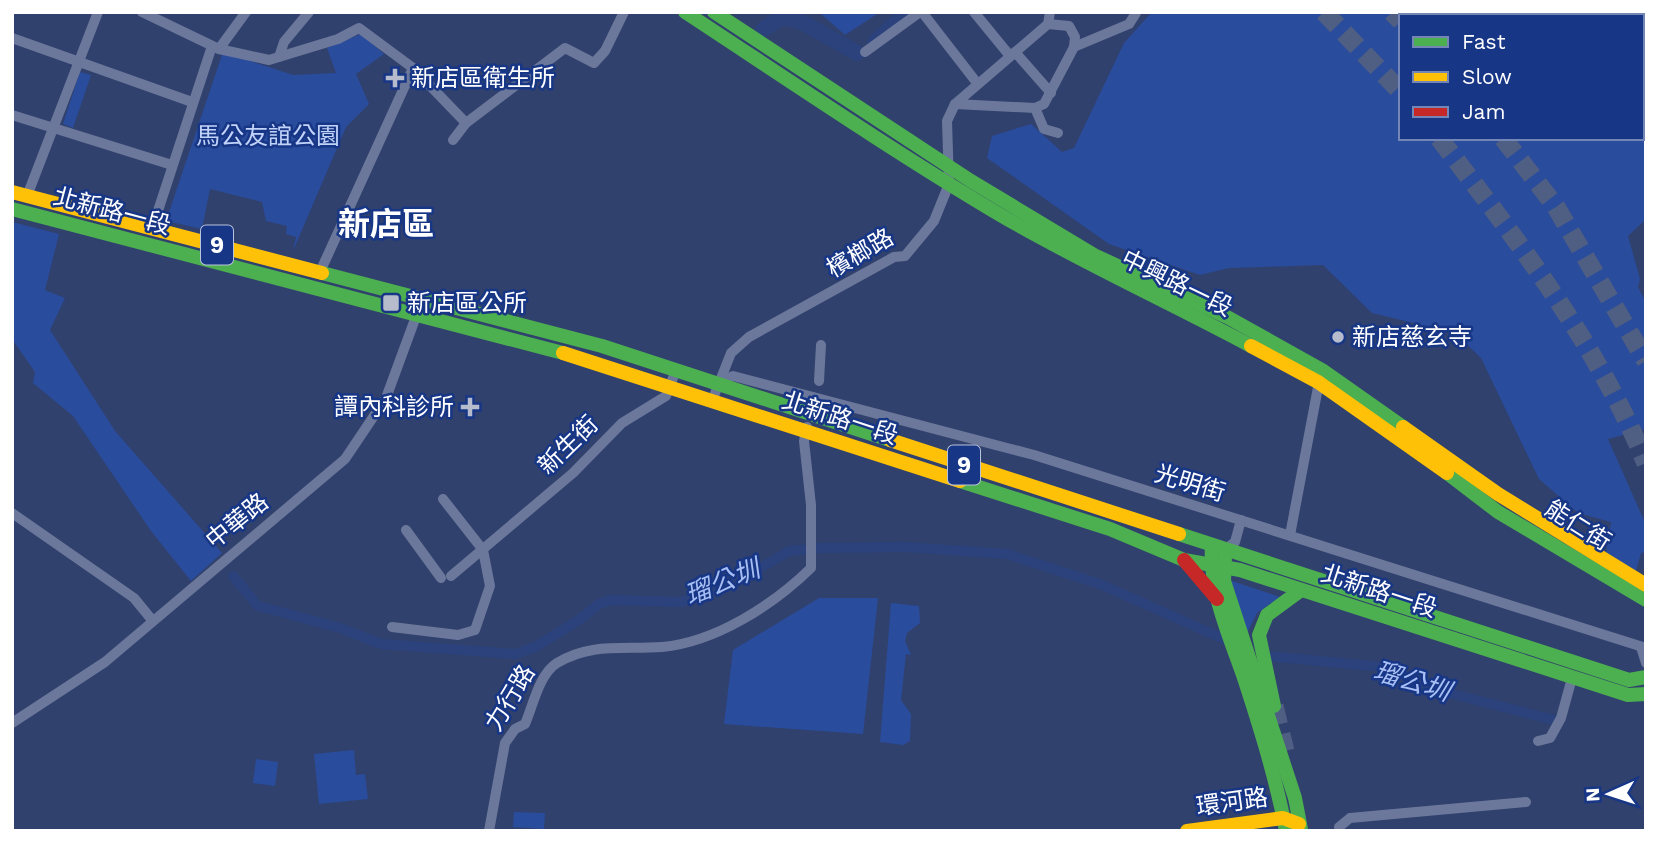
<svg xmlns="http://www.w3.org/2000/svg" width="1658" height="843" viewBox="0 0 1658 843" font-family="'Work Sans','Noto Sans TC',sans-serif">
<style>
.green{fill:#2a4c9d;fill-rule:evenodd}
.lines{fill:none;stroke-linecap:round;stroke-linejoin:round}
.canal{stroke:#2b427c;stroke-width:10}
.river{stroke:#2b427c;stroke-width:16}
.highway-tunnel{stroke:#4f5e83;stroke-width:19;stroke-dasharray:19 10;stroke-linecap:butt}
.street{stroke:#6c789b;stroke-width:10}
.fast{stroke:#4caf50;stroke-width:14}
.slow{stroke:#ffc107;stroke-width:14}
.jam{stroke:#c62828;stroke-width:14}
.poi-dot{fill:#b7bccc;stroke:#173686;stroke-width:2.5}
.labels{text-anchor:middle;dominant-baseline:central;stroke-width:5;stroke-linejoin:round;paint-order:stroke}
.shield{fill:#173686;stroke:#b9c3db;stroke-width:2}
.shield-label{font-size:23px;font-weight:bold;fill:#fff}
.poi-label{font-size:24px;fill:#fff;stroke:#173686;text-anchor:start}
.park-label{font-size:24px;fill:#c2d3fa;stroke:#173686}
.street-label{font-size:24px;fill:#fff;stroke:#173686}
.water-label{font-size:26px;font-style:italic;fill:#a8bff5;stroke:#173686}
.district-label{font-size:32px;font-weight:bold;fill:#fff;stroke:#173686}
</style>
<rect width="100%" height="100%" fill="#30416d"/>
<g class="green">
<polygon points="819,12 880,12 845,35"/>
<path d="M1152,12h494v207l-18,17 12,43 -2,8 8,16v126l-38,10 38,86v27l-5,1 -5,18 -30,-18 5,-31 -33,-9 -39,-34 -58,-121 -26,-25 -83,-20 -49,-48 -94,3 -29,7 -91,-31 -122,-86 5,-22 39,-12 31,28 12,-4 50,-105zM1401,16h241v122h-241z"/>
<polygon points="361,34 384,54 356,74 369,104 346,127 293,251 296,237 286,234 287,226 266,221 262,202 210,189 202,229 166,221 223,52 293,75 336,73 327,48"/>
<polygon points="80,72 91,75 73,128 63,124"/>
<polygon points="12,222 59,234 45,290 65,298 50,330 115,431 222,553 191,581 151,531 73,416 33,383 35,372 12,339"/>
<polygon points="1229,580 1280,597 1257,613 1247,633"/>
<polygon points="819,598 878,598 863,734 724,724 733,650"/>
<polygon points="891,603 919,606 920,623 907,633 905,641 911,655 906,654 901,700 911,714 910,741 903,745 880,742"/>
<polygon points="354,750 356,775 365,774 368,799 319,804 314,754"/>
<polygon points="256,759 278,762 275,786 253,783"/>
<polygon points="514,812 545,813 544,829 513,827"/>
</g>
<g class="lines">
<g class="canal">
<polyline points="233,576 258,606 340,628 381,644 515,654 535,647 579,620 599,604 610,600 682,602 745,577 789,551 822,548 906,547 1007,554 1100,584 1226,640"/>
<polyline points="1268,656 1382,667 1429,688 1554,720"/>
</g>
<g class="river">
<polyline points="764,29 781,17 800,21 857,53"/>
<polyline points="875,42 907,12"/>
</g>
<g class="highway-tunnel">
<polyline points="1324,12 1401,92"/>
<polyline points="1392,12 1401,21"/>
<path d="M1439,138c79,103 157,204 207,325"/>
<polyline points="1503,138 1556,207 1646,361"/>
<polyline points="1274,706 1285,751"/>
</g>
<g class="street">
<polyline points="142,12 219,49 269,60 338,39 359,28 413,68 466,123"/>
<polyline points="922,12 977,83"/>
<polyline points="974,12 1010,56"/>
<polyline points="1048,24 1069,26 1075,37 1074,47"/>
<polyline points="12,38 192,102"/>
<polyline points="219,49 246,12"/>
<polyline points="865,52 920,12"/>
<polyline points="1015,52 1051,93"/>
<polyline points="279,57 284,42 309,12"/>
<polyline points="955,104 1035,108 1044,104 1074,47 1129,24 1136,13"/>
<polyline points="1035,108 1044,129 1058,133"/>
<polyline points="12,115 172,165"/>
<polyline points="453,140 466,123 565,48 594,63 605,51 624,12"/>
<polyline points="27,196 98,12"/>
<polyline points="152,229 212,46"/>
<polyline points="320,272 413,68"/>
<polyline points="819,381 821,345"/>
<polyline points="718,383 733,376 1034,455 1646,648"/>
<polyline points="712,401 731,353 749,337 894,257 905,256 934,221 949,184 947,121 955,104 1048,24 1050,12"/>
<polyline points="12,513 134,598 152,620"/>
<polyline points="406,530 441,578"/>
<polyline points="1290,535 1320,377"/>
<polyline points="1226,549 1235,542 1241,520"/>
<polyline points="451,576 573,473 622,423 666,396 676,370"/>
<polyline points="392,627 458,635 475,630 490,586 483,550 443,499"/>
<polyline points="1641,647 1646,663"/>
<polyline points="12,723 105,662 345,459 386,398 418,311"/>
<polyline points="1538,741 1550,738 1561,718 1572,678"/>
<polyline points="1339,827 1350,818 1526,802"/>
<path d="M489,831l16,-88 10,-14 10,-5c8,-18 14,-50 32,-61 35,-21 67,-13 105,-16 54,-5 111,-42 149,-79v-63l-7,-64 3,-14"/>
</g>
<g class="fast">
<path d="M685,12c105,69 209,140 317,204 81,47 167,86 249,130"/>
<polyline points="714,12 971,181 1094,255 1229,318 1322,370 1403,427"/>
<polyline points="12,209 563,353"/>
<polyline points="322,273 602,346 890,440"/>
<polyline points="1447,473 1498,512 1646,600"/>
<polyline points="960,481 1110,529 1184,560 1240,570 1628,695 1646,694"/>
<polyline points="1179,534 1629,680 1646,677"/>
<path d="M1212,545c-3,46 16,87 31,130 17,52 33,103 43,156"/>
<polyline points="1225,557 1224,581 1295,798 1301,829"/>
<polyline points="1274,706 1259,635 1267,615 1301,590"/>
</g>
<g class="slow">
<polyline points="12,192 322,273"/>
<polyline points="1251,346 1318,382 1447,473"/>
<polyline points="563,353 960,481"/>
<polyline points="1403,427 1498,494 1646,585"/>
<polyline points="890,440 1179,534"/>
<polyline points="1187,831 1283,818 1299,824"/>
</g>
<polyline class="jam" points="1184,560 1217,599"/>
</g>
<g class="poi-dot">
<path d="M391.5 67.5h7v7h7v7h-7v7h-7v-7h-7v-7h7z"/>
<rect x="382" y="294" width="18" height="18" rx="3.5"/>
<circle cx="1338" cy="337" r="7"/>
<path d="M466.5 396.5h7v7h7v7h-7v7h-7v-7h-7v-7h7z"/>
</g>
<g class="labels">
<g class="shield">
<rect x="201" y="225.5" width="32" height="39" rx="5"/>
<rect x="948" y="445.5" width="32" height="39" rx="5"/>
</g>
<g class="shield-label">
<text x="217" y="245">9</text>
<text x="964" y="465">9</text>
</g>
<g class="poi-label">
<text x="411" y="78">新店區衛生所</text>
<text x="407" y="303">新店區公所</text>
<text x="1352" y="337">新店慈玄寺</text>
<text x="454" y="407" text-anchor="end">譚內科診所</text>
</g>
<g class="park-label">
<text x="268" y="136">馬公友誼公園</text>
</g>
<g class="street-label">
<text transform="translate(112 211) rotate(15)">北新路一段</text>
<text transform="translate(860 253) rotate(-30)">檳榔路</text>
<text transform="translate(1177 283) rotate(26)">中興路一段</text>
<text transform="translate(840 418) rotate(18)">北新路一段</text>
<text transform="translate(568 445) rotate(-44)">新生街</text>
<text transform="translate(1190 483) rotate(17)">光明街</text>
<text transform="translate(237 521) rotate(-39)">中華路</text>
<text transform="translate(1578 525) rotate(32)">能仁街</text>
<text transform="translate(1379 591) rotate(18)">北新路一段</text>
<text transform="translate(510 698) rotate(-59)">力行路</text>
<text transform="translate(1232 802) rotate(-8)">環河路</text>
</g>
<g class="water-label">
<text transform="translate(722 582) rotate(-22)">瑠公圳</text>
<text transform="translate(1412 681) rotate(17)">瑠公圳</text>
</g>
<g class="district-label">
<text x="386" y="224">新店區</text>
</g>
</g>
<rect width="1658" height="843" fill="none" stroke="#ffffff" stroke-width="28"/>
<rect x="1399" y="14" width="245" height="126" fill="#173686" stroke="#7486b6" stroke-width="2"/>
<rect x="1413" y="37" width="35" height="10" fill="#4caf50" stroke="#7486b6" stroke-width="2"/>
<text x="1462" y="49" font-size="21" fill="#ffffff">Fast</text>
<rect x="1413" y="72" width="35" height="10" fill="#ffc107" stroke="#7486b6" stroke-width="2"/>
<text x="1462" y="84" font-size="21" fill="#ffffff">Slow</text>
<rect x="1413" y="107" width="35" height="10" fill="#c62828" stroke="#7486b6" stroke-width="2"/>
<text x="1462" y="119" font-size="21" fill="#ffffff">Jam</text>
<g transform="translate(1609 794) rotate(267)" stroke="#173686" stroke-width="5" paint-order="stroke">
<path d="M0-5L12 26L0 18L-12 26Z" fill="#ffffff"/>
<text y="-10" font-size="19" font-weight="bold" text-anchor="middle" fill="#ffffff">N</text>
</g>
</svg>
